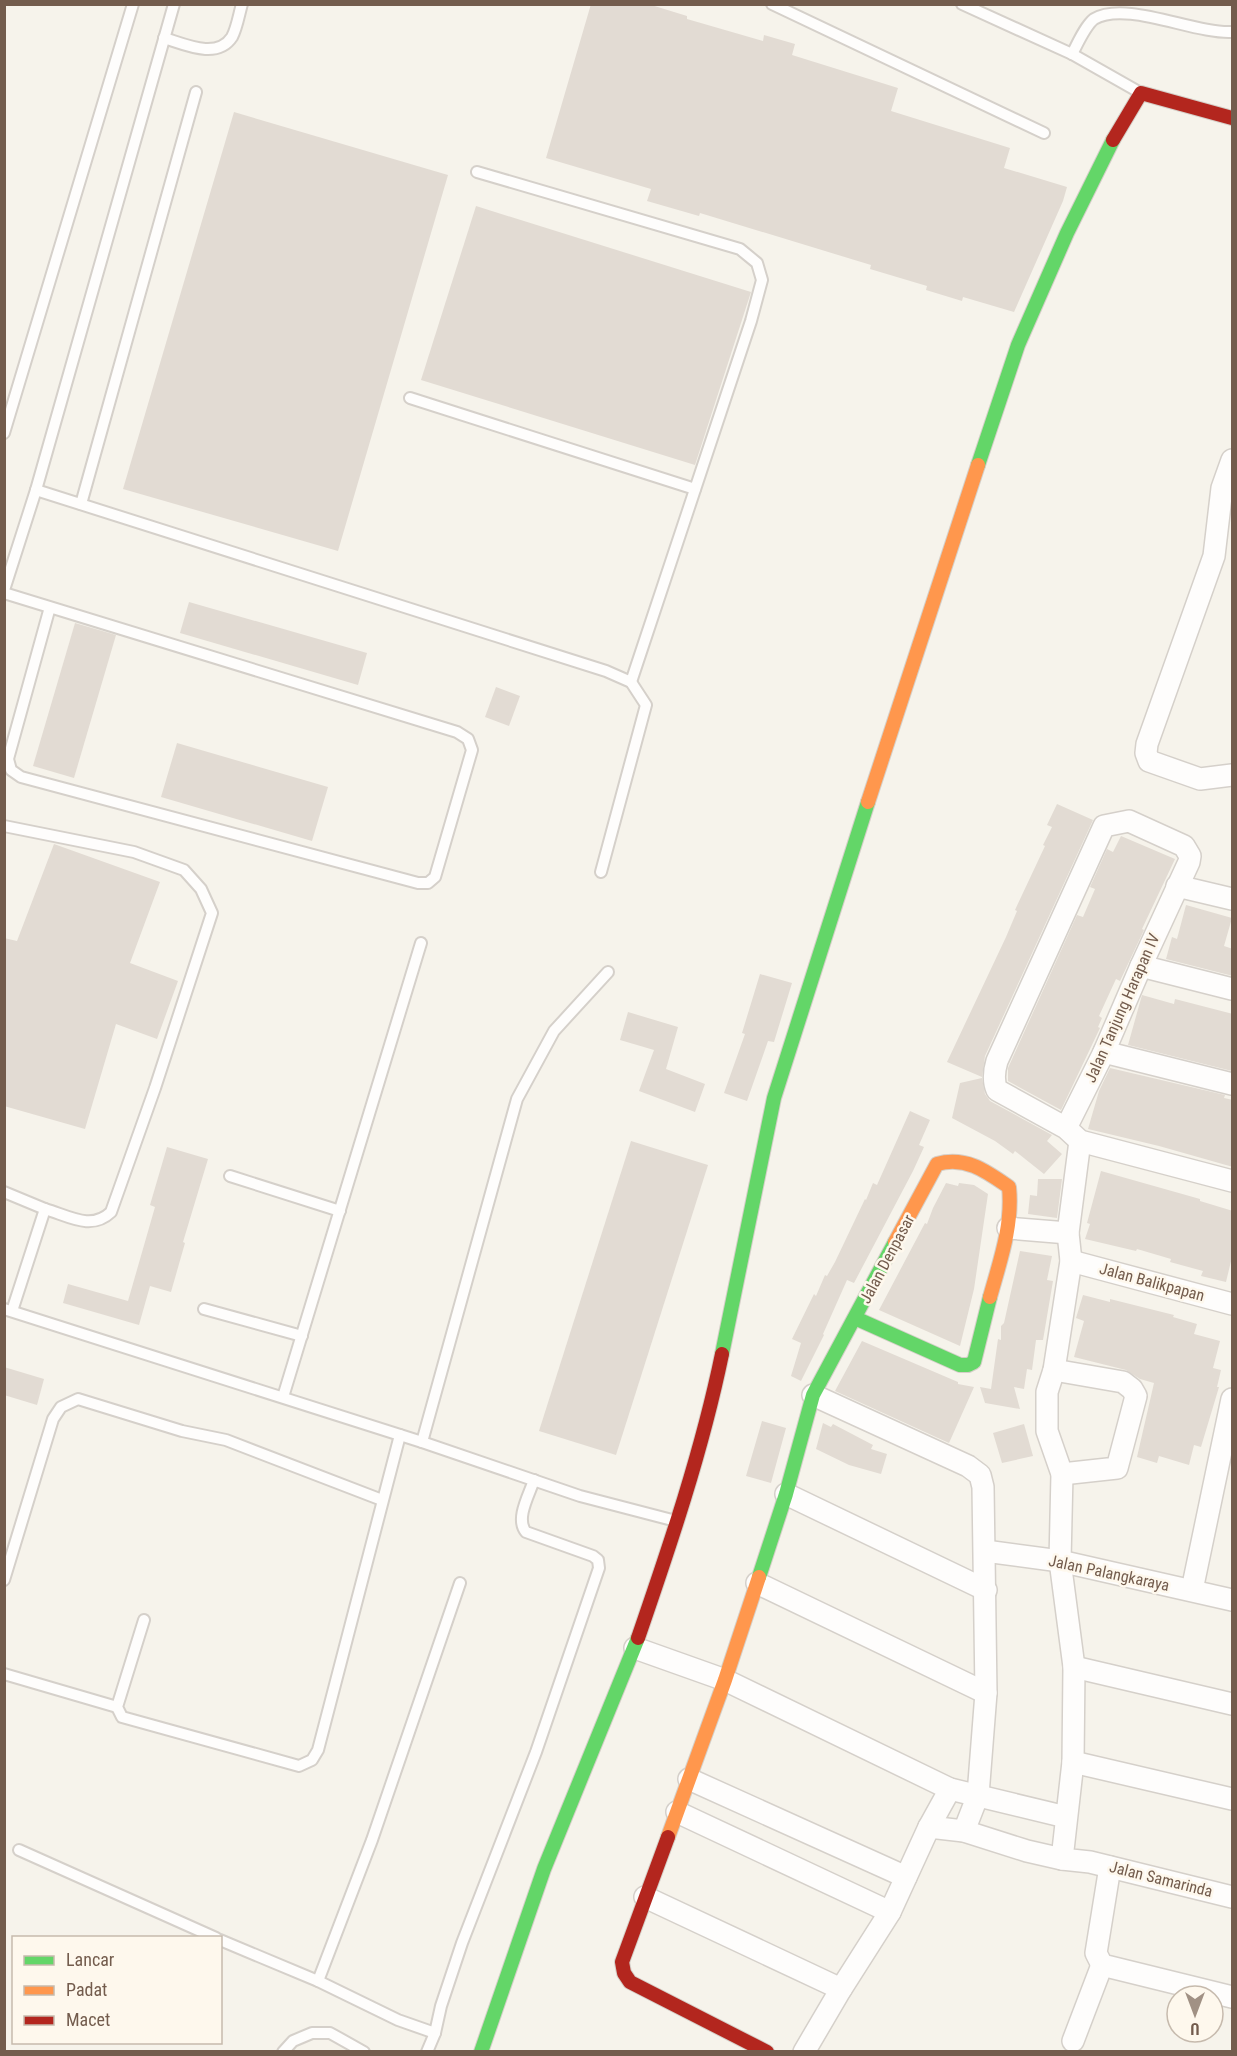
<svg xmlns="http://www.w3.org/2000/svg" width="1237" height="2056" viewBox="0 0 1237 2056" font-family="'Roboto Condensed',sans-serif">
<style>
.building{fill:#e2dbd3}
.lines{fill:none;stroke-linecap:round;stroke-linejoin:round}
.lane-casing{stroke:#d5d0ca;stroke-width:14}
.street-casing{stroke:#d5d0ca;stroke-width:24}
.fast-casing{stroke:#d5cfc8;stroke-width:16}
.slow-casing{stroke:#d5cfc8;stroke-width:16}
.jam-casing{stroke:#d5cfc8;stroke-width:16}
.lane{stroke:#fefdfc;stroke-width:10}
.street{stroke:#fefdfc;stroke-width:21}
.fast{stroke:#63d668;stroke-width:14}
.slow{stroke:#ff974d;stroke-width:14}
.jam{stroke:#b3261e;stroke-width:14}
.labels{text-anchor:middle;dominant-baseline:central;stroke-width:5;stroke-linejoin:round;paint-order:stroke}
.street-label{font-size:16px;fill:#735c4d;stroke:#fef8ed}
</style>
<rect width="100%" height="100%" fill="#f6f3eb"/>
<g class="building">
<polygon points="591,4 648,4 687,16 687,19 763,41 764,35 795,44 792,55 898,88 891,111 1010,148 1004,168 1067,187 1063,201 1014,312 963,297 962,301 926,290 927,286 870,269 871,265 700,213 699,216 647,201 651,189 546,158"/>
<polygon points="234,112 448,175 338,551 123,489"/>
<polygon points="476,206 751,292 695,465 421,380"/>
<polygon points="189,602 367,653 358,685 180,633"/>
<polygon points="75,623 116,635 74,778 33,766"/>
<polygon points="496,687 520,696 509,726 485,717"/>
<polygon points="177,743 328,787 312,841 161,797"/>
<polygon points="1057,804 1093,820 985,1056 982,1077 947,1062 1006,937 1017,911 1015,910 1045,846 1043,845 1052,827 1047,825"/>
<polygon points="1121,836 1175,859 1142,929 1144,930 1120,981 1116,979 1099,1016 1102,1018 1098,1027 1100,1028 1061,1110 1008,1081 1008,1068 1077,915 1083,917 1095,889 1090,887 1107,849 1113,852"/>
<polygon points="54,844 160,882 130,963 178,981 157,1039 116,1024 85,1129 4,1106 4,938 17,941"/>
<polygon points="1186,905 1232,918 1224,946 1233,949 1233,976 1166,959 1172,937 1177,939"/>
<polygon points="760,974 792,983 774,1042 768,1041 747,1101 724,1093 745,1034 742,1033"/>
<polygon points="1142,995 1174,1004 1175,999 1233,1014 1232,1071 1128,1045"/>
<polygon points="628,1012 678,1027 666,1069 705,1084 695,1112 639,1091 654,1050 620,1040"/>
<polygon points="1110,1068 1225,1095 1224,1098 1233,1100 1233,1167 1159,1146 1088,1129 1099,1091"/>
<polygon points="982,1078 985,1094 990,1101 1052,1135 1047,1141 1062,1154 1044,1174 1015,1151 1013,1154 995,1141 952,1118 960,1083"/>
<polygon points="910,1111 930,1120 919,1145 924,1147 913,1171 854,1283 847,1280 823,1334 824,1335 801,1381 791,1376 801,1343 792,1339 814,1294 816,1296 825,1275 827,1276 835,1262 865,1199 866,1200 873,1183 877,1185"/>
<polygon points="631,1141 708,1165 616,1455 539,1431"/>
<polygon points="167,1147 208,1159 183,1242 185,1243 171,1292 150,1286 139,1325 63,1303 68,1284 128,1301 155,1207 150,1205"/>
<polygon points="1101,1171 1200,1199 1200,1201 1233,1211 1232,1257 1226,1282 1201,1276 1203,1271 1170,1262 1171,1259 1137,1249 1136,1251 1085,1239 1090,1224 1087,1223"/>
<polygon points="1038,1179 1062,1179 1057,1218 1028,1214 1030,1195 1037,1196"/>
<polygon points="946,1183 958,1186 959,1183 974,1185 988,1194 974,1289 960,1346 879,1310 925,1223 927,1224 933,1208"/>
<polygon points="1020,1251 1052,1256 1047,1280 1053,1281 1043,1340 1036,1340 1032,1370 1027,1369 1024,1389 1014,1387 1020,1409 985,1403 980,1387 991,1389 998,1339 1001,1340 1001,1326 1004,1323"/>
<polygon points="1083,1295 1110,1302 1110,1299 1174,1315 1173,1317 1197,1324 1194,1334 1220,1341 1213,1368 1221,1370 1217,1387 1219,1387 1201,1447 1194,1445 1189,1465 1159,1456 1157,1463 1137,1457 1154,1383 1140,1379 1126,1370 1074,1357 1084,1321 1076,1318"/>
<polygon points="862,1341 958,1382 958,1384 974,1387 949,1443 835,1391"/>
<polygon points="4,1367 44,1379 37,1405 4,1395"/>
<polygon points="762,1421 786,1428 771,1483 746,1476"/>
<polygon points="823,1423 831,1427 833,1424 873,1445 871,1449 887,1454 881,1474 849,1465 816,1449"/>
<polygon points="1024,1424 1033,1456 1002,1463 993,1433"/>
</g>
<g class="lines">
<g class="lane-casing">
<g id="lane">
<polyline points="772,4 1044,133"/>
<polyline points="962,4 1072,54 1139,92"/>
<path d="M164,38c20,6 53,22 68,-1 5,-9 7,-23 10,-33"/>
<path d="M1072,54c6,-11 13,-28 22,-35 32,-19 100,15 138,13"/>
<polyline points="477,172 740,249 757,263 762,280 751,321 631,682"/>
<polyline points="410,398 695,489"/>
<polyline points="4,433 133,4"/>
<polyline points="36,490 606,671 631,682 646,705 601,872"/>
<polyline points="81,504 196,92"/>
<polyline points="4,590 36,490 174,4"/>
<polyline points="4,593 457,732 468,739 472,750 435,877 428,883 418,883 21,777 11,770 8,759 50,607"/>
<path d="M4,826l130,26 50,18 17,19 11,24 -57,175 -44,124c-20,19 -42,4 -66,-3l-33,102"/>
<polyline points="230,1176 340,1211"/>
<polyline points="4,1192 45,1209"/>
<polyline points="4,1309 422,1442 580,1496 676,1521"/>
<polyline points="204,1309 302,1336"/>
<polyline points="283,1397 421,943"/>
<polyline points="422,1442 517,1099 554,1031 608,972"/>
<polyline points="4,1580 53,1419 61,1407 78,1399 182,1431 226,1440 382,1500"/>
<polyline points="144,1620 117,1707 122,1717 299,1766 312,1760 318,1750 400,1435"/>
<polyline points="4,1674 117,1707"/>
<polyline points="19,1850 216,1938"/>
<path d="M220,1940l98,41 80,39 37,13 6,-27 21,-63 74,-191 63,-184 -1,-8 -5,-4 -67,-24c-11,-13 3,-37 8,-52"/>
<polyline points="318,1981 372,1840 460,1583"/>
<polyline points="283,2052 293,2041 312,2033 330,2033 364,2052"/>
<polyline points="427,2052 435,2033"/>
</g>
</g>
<g class="street-casing">
<g id="street">
<polyline points="1232,460 1222,488 1214,556 1147,744 1146,753 1149,761 1200,779 1232,775"/>
<polyline points="1177,886 1232,899"/>
<polyline points="1141,966 1232,989"/>
<polyline points="1104,1052 1232,1084"/>
<path d="M1066,1128l38,-76 37,-86 48,-104 1,-6 -6,-10 -55,-25 -25,5 -107,235c-3,10 -4,20 0,29l69,38 14,13 152,40"/>
<polyline points="1080,1141 1068,1233 1071,1261 1054,1370 1047,1392 1047,1431 1062,1474 1060,1561 1074,1667 1073,1762 1062,1859 1090,1862 1232,1897"/>
<polyline points="1008,1228 1068,1233"/>
<polyline points="1071,1261 1232,1304"/>
<polyline points="1054,1370 1123,1382 1132,1389 1136,1396 1117,1468 1062,1474"/>
<polyline points="813,1395 968,1466 980,1475 983,1487 986,1693 978,1795 964,1831"/>
<polyline points="786,1494 986,1590"/>
<polyline points="985,1551 1060,1561 1232,1600"/>
<polyline points="757,1583 986,1693"/>
<polyline points="1192,1590 1232,1399"/>
<polyline points="635,1648 725,1680 950,1789 1066,1817"/>
<polyline points="1074,1667 1232,1704"/>
<polyline points="1073,1762 1232,1799"/>
<polyline points="689,1779 906,1877"/>
<polyline points="677,1812 890,1912"/>
<polyline points="929,1827 964,1831 1027,1851 1062,1859"/>
<polyline points="1110,1867 1096,1953 1102,1965 1232,1997"/>
<polyline points="645,1897 841,1989"/>
<polyline points="1073,2041 1102,1965"/>
<polyline points="804,2052 841,1989 890,1912 929,1827 950,1789"/>
</g>
</g>
<g class="fast-casing">
<g id="fast">
<polyline points="978,465 1018,345 1067,233 1113,140"/>
<polyline points="855,1318 960,1365 968,1365 974,1362 990,1297"/>
<polyline points="722,1354 774,1098 868,802"/>
<polyline points="759,1577 786,1494 813,1395 895,1242"/>
<polyline points="481,2052 544,1869 638,1638"/>
</g>
</g>
<g class="slow-casing">
<g id="slow">
<polyline points="868,802 978,465"/>
<path d="M895,1242l42,-78c29,-8 49,7 72,23 4,38 -9,74 -19,110"/>
<polyline points="668,1837 725,1680 759,1577"/>
</g>
</g>
<g class="jam-casing">
<g id="jam">
<polyline points="1113,140 1141,93 1232,118"/>
<path d="M638,1638c32,-93 64,-187 84,-284"/>
<polyline points="668,1837 622,1962 624,1973 630,1982 767,2052"/>
</g>
</g>
<use href="#lane" class="lane"/>
<use href="#street" class="street"/>
<use href="#fast" class="fast"/>
<use href="#slow" class="slow"/>
<use href="#jam" class="jam"/>
</g>
<g class="labels">
<g class="street-label">
<text transform="translate(1122 1008) rotate(-66)">Jalan Tanjung Harapan IV</text>
<text transform="translate(887 1259) rotate(-62)">Jalan Denpasar</text>
<text transform="translate(1152 1282) rotate(15)">Jalan Balikpapan</text>
<text transform="translate(1109 1573) rotate(12)">Jalan Palangkaraya</text>
<text transform="translate(1161 1879) rotate(14)">Jalan Samarinda</text>
</g>
</g>
<rect width="1237" height="2056" fill="none" stroke="#735c4d" stroke-width="12"/>
<rect x="12" y="1936" width="210" height="108" fill="#fef8ed" stroke="#c6baad" stroke-width="1.5"/>
<rect x="24" y="1956" width="30" height="9" fill="#63d668" stroke="#c6baad" stroke-width="1.5"/>
<text x="66" y="1966" font-size="18" fill="#735c4d">Lancar</text>
<rect x="24" y="1986" width="30" height="9" fill="#ff974d" stroke="#c6baad" stroke-width="1.5"/>
<text x="66" y="1996" font-size="18" fill="#735c4d">Padat</text>
<rect x="24" y="2016" width="30" height="9" fill="#b3261e" stroke="#c6baad" stroke-width="1.5"/>
<text x="66" y="2026" font-size="18" fill="#735c4d">Macet</text>
<g transform="translate(1195 2014) rotate(180)"><circle r="28" fill="#fef8ed" stroke="#c6baad" stroke-width="1.5"/>
<path d="M0-4.5L10 22L0 15L-10 22Z" fill="#a19184"/>
<text y="-9" font-size="16" font-weight="bold" text-anchor="middle" fill="#735c4d">U</text>
</g>
</svg>
